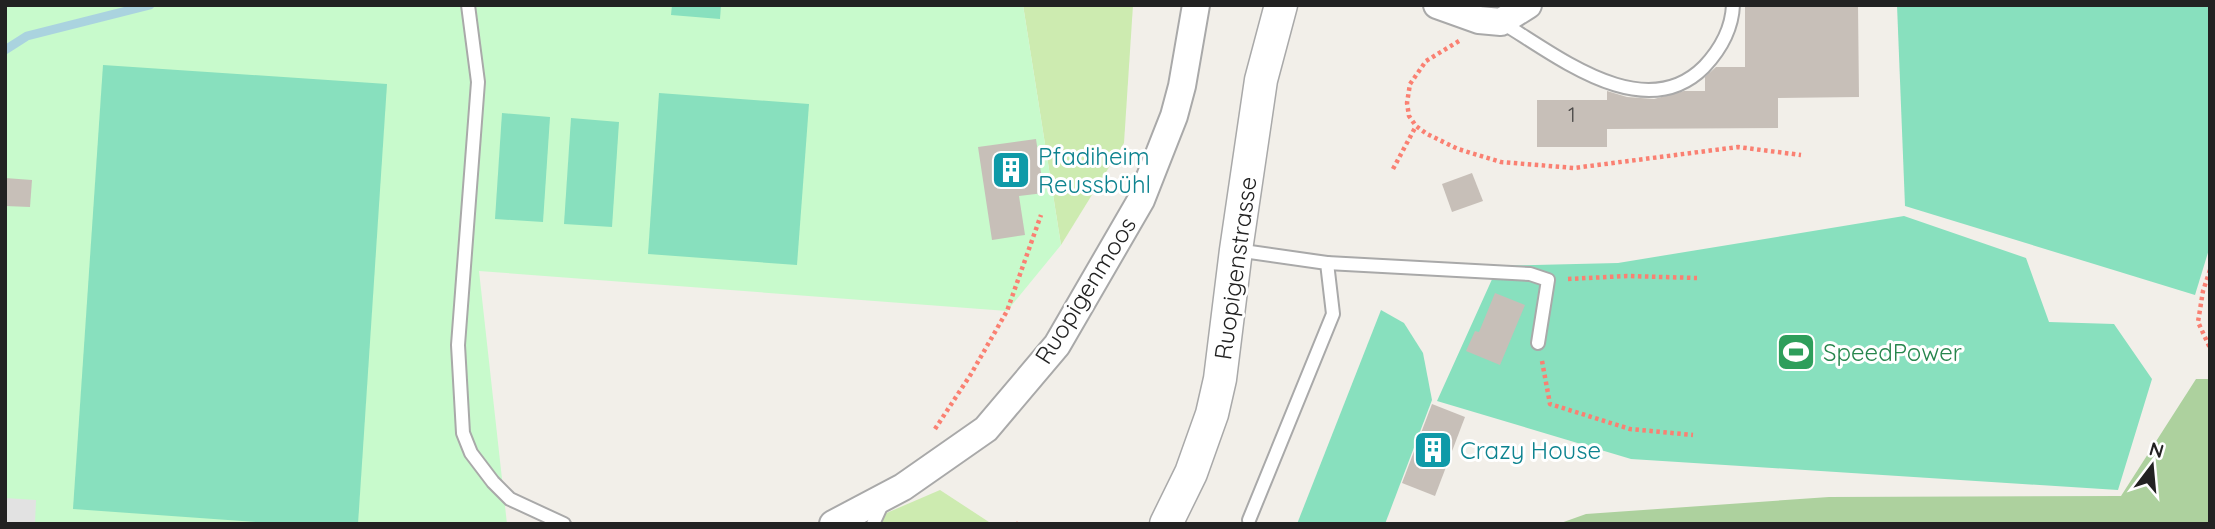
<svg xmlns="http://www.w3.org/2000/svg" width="2215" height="529" viewBox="0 0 2215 529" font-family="Quicksand,sans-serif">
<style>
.grass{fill:#cdebb0}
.forest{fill:#add19e}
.park{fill:#c8facc}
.pitch{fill:#88e0be}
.parking{fill:#e2e2e2}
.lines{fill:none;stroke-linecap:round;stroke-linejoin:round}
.stream{stroke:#aad3df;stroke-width:9}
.building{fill:#c7bfb8}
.service-casing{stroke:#a9a9a9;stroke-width:16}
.minor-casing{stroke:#a9a9a9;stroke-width:30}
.tertiary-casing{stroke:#a9a9a9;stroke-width:35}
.path{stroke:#fa8072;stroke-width:4.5;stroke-dasharray:3.5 3.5;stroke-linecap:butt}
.service{stroke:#fff;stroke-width:12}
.minor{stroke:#fff;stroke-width:26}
.tertiary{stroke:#fff;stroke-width:32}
.labels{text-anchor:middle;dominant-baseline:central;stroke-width:6;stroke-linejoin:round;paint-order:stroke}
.number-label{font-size:21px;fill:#4b4948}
.culture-label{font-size:24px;fill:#0d838f;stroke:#fff;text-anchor:start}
.street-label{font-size:24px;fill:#222;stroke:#fff}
.leisure-label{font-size:24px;fill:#27864d;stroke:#fff;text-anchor:start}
</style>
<rect width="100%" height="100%" fill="#f2efe9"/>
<g class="grass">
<polygon points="1023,5 1133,5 1124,143 1061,245"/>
<polygon points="940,490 992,524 861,524"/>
</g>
<polygon class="forest" points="2196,379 2210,379 2210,524 1558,524 1586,514 1829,497 2121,496"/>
<polygon class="park" points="5,5 1023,5 1061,245 1007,311 479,271 507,524 5,524"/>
<g class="pitch">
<polygon points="672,5 721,5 720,19 671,15"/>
<polygon points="1897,5 2210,5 2210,246 2195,295 1905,206"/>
<polygon points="103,65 387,84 358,524 283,524 73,509"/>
<polygon points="659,93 809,104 797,265 648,254"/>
<polygon points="502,113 550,117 543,222 495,219"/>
<polygon points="571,118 619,122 612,227 564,224"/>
<polygon points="1904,216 2026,258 2049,322 2114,324 2152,379 2118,490 1631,459 1437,401 1498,266 1618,263"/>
<polygon points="1381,310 1404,323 1423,353 1432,400 1385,524 1297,524"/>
</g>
<polygon class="parking" points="5,498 36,500 35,524 5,524"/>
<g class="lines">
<polyline class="stream" points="5,50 27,36 150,5"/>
</g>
<g class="building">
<polygon points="1745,5 1858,5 1859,97 1778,98 1778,128 1607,129 1607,147 1537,147 1537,100 1607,100 1607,91 1627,97 1654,99 1684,91 1705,91 1705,77 1716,67 1745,67"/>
<polygon points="1036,139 1044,193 1019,196 1025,235 992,240 978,147"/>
<polygon points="1472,173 1483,201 1452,212 1442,184"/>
<polygon points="5,178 32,180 30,207 5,206"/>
<polygon points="1495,293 1525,305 1500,365 1466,351 1475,331 1479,332"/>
<polygon points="1432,404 1465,417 1435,496 1402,483"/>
</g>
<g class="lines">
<g class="service-casing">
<g id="service">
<polyline points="468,5 478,82 458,345 463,433 471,453 493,482 510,499 564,524"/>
<path d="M1501,22c55,33 143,105 203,45 16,-17 28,-38 29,-62"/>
<polyline points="1236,250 1327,263 1333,314 1249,520"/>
<polyline points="1327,263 1530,274 1548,280 1538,343"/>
<polyline points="873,524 883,502"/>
</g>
</g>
<g class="minor-casing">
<g id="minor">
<polyline points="1437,5 1479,20 1501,22 1528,5"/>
<polyline points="833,524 903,487 986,429 1057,345 1141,200 1174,116 1182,86 1196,5"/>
</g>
</g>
<g class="tertiary-casing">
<polyline id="tertiary" points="1166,524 1191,473 1212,414 1220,379 1236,250 1261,80 1281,5"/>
</g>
<g class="path">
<polyline points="1459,41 1426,61 1410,84 1407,103 1409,116 1416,126 1427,134 1458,149 1501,162 1574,168 1738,147 1801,155"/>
<polyline points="1393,169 1416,126"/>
<polyline points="2210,270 2203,291 2198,322 2210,348"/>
<polyline points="1568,279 1627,276 1697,278"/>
<polyline points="1542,361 1550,404 1630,429 1693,435"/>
<polyline points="935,429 971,374 1007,311 1041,215"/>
<polyline points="1016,524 1018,524"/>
</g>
<use href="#service" class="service"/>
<use href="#minor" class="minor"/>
<use href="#tertiary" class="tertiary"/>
</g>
<defs>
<g id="building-square" transform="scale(2.0125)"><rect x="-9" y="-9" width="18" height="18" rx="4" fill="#0f9aa8" stroke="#fff"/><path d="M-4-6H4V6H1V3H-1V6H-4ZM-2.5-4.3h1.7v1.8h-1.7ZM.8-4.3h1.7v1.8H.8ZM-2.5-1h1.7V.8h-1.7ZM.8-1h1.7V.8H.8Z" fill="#fff"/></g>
<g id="stadium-square" transform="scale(2.0125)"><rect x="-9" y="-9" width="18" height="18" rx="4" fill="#2e9e5b" stroke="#fff"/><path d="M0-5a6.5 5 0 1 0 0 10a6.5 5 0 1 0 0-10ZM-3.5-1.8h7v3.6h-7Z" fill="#fff"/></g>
</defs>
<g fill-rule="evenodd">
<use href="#building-square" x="1011" y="170"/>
<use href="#stadium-square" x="1796" y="352"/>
<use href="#building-square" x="1433" y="450"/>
</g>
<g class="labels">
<g class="number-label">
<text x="1572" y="114">1</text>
</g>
<g class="culture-label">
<text x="1038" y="156">Pfadiheim<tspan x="1038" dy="28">Reussbühl</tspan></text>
<text x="1460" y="450">Crazy House</text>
</g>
<g class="street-label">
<text transform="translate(1235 268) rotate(-82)">Ruopigenstrasse</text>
<text transform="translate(1085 290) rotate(-58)">Ruopigenmoos</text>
</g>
<g class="leisure-label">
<text x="1823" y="352">SpeedPower</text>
</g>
</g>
<rect width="2215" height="529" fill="none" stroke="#222222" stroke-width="14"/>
<g transform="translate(2152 466) rotate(16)" stroke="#ffffff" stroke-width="5" paint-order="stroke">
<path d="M0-5L12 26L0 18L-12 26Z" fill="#222222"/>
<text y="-10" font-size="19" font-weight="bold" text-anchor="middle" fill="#222222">N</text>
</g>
</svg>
